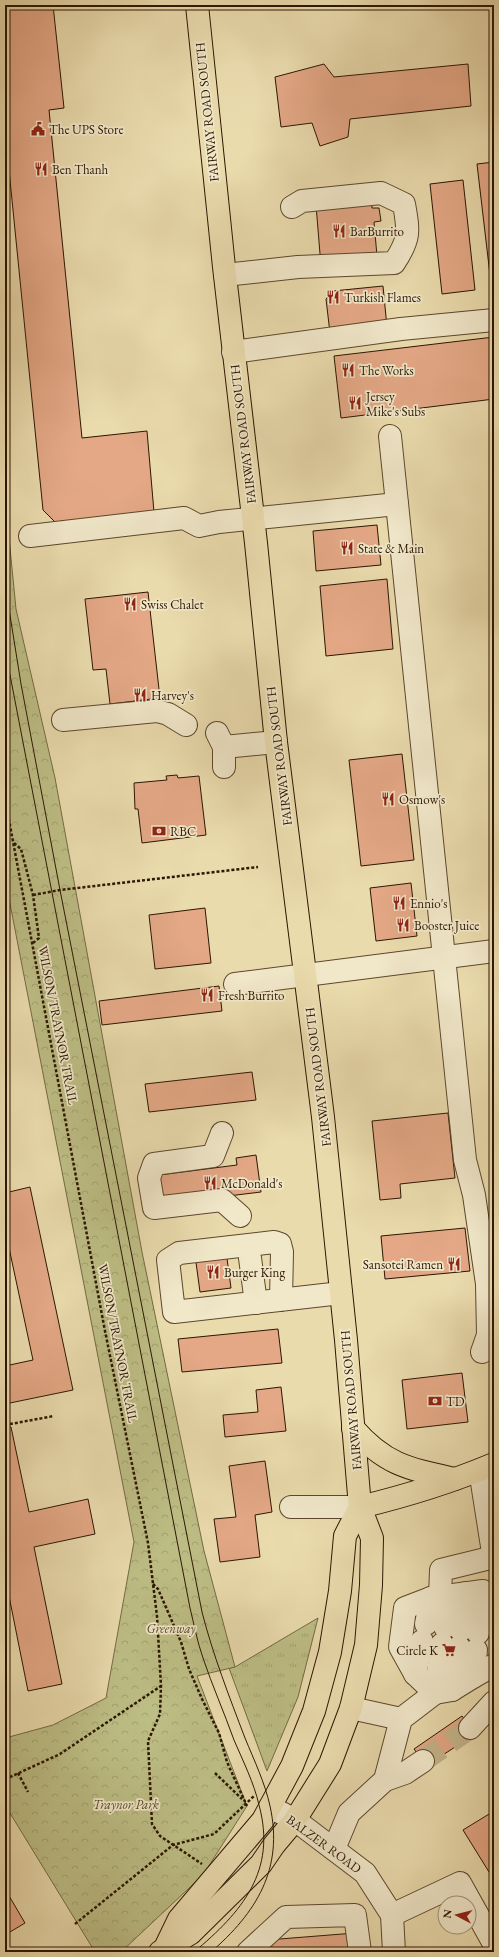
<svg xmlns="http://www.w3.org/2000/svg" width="499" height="1957" viewBox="0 0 499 1957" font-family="'EB Garamond',serif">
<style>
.grass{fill:url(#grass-tufts);stroke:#746a44}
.park{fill:url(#park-crowns);stroke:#746a44}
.building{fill:#e4a886;stroke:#2c1602}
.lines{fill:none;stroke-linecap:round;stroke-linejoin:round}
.minor-tunnel{stroke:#c4b48b;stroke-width:22;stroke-dasharray:22 11;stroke-linecap:butt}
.minor-casing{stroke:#5c472d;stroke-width:24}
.major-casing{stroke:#2c1602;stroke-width:24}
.path{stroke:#2c1602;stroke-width:2.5;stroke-dasharray:3 2;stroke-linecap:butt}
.minor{stroke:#f1e8ca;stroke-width:22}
.major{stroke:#eadbad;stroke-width:22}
.tram{stroke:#2c1602;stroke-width:1}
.labels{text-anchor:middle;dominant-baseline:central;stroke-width:3.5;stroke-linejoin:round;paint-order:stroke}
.street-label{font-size:13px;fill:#2c1602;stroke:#f1e8ca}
.poi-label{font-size:13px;fill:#2c1602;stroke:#f1e8ca;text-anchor:start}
.park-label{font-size:13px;font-style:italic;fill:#584829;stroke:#f1e8ca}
</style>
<defs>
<pattern id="grass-tufts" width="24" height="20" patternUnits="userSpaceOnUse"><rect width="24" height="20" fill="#bdbe85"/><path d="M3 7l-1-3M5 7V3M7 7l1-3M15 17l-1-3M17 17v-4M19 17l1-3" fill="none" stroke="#a3a371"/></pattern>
<pattern id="park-crowns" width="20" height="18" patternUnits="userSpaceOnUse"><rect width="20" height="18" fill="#bdbe85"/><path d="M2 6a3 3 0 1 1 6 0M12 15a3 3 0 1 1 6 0" fill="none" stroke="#a3a371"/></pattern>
</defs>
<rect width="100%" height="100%" fill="#eadbad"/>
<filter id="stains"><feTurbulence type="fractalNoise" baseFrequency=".005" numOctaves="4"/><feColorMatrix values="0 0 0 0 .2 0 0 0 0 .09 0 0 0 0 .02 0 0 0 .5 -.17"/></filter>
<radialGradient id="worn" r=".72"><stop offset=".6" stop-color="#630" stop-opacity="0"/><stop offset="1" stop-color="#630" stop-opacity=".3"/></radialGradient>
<polygon class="grass" points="318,1618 298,1697 267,1771 229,1668 235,1667"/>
<polygon class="park" points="5,497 16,609 55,778 142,1252 204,1551 235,1667 197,1676 247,1806 203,1875 121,1952 95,1952 5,1805 5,1752 9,1737 53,1725 106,1698 134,1542 5,878"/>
<g class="building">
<polygon points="5,5 53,5 64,108 49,110 82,438 147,431 154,512 55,522 43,510 5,130"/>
<polygon points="324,64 334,77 468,64 471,106 350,119 348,137 320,146 312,123 281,127 275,77"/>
<polygon points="494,162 494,292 492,292 477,164"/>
<polygon points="463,180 475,290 442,294 430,184"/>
<polygon points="371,200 372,208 379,208 381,221 374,222 377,256 329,261 320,254 316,205"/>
<polygon points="383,286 387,327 330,333 326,299 333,291"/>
<polygon points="494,337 494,399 341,418 334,356"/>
<polygon points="377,525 381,565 316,571 313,531"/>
<polygon points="387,579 393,649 326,656 320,586"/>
<polygon points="148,592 160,698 110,704 106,669 93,670 85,599"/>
<polygon points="402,754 414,860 361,866 349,760"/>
<polygon points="177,775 178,778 199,776 206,835 142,843 138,809 135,809 134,783 167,780 166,776"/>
<polygon points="411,883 417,936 376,941 370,888"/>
<polygon points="205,908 211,963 155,969 149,915"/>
<polygon points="219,986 222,1011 102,1025 99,1001"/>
<polygon points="252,1072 256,1100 149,1112 145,1084"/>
<polygon points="448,1113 455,1178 400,1184 401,1198 380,1200 372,1121"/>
<polygon points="256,1155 261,1192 162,1204 159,1175 237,1165 236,1158"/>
<polygon points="30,1187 73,1390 5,1404 5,1366 33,1360 5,1229 5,1193"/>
<polygon points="465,1228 470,1271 385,1279 381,1236"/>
<polygon points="226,1251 231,1288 200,1292 195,1255"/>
<polygon points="278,1329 282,1363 182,1372 178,1339"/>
<polygon points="462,1373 468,1422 407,1429 402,1380"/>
<polygon points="281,1387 286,1431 225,1437 223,1415 258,1412 256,1390"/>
<polygon points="11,1427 29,1512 88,1499 95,1534 34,1547 62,1684 28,1691 5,1576 5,1428"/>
<polygon points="265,1461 272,1512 255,1515 260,1557 220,1562 214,1519 236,1517 229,1466"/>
<polygon points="462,1716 475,1734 426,1766 414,1749"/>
<polygon points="494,1811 494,1880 463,1830"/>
<polygon points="5,1889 25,1923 5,1935"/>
<polygon points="355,1933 357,1952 268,1952 267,1940"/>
</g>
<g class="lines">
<polyline class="minor-tunnel" points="423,1761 470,1728"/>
<g class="minor-casing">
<g id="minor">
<path d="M225,275l73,-8 96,-4c16,-24 15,-31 10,-59l-23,-11 -79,8 -10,6"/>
<polyline points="233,352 401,329 494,320"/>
<polyline points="390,436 465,1160 474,1195 487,1284 488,1335 482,1352"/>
<polyline points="30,536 184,518 199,526 219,522 397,504"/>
<polyline points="63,720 157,711 168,714 186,725"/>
<polyline points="217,733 224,747 224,767"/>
<polyline points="224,747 276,742"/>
<polyline points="235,984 494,951"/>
<polyline points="222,1133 213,1156 154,1164 149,1178 154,1208 222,1200 240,1216"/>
<polyline points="250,1258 256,1303"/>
<polyline points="281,1300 282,1252 280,1244 274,1242 179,1253 168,1260 174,1312 341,1293"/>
<polyline points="480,1470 494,1559"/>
<polyline points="291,1507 360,1507"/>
<polyline points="440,1597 441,1570 494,1557"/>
<polyline points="431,1598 405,1608 400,1647 415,1674 435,1693 452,1690 473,1677 476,1650"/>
<polyline points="426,1624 431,1598 483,1591 478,1633"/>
<polyline points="445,1627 450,1595"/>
<polyline points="461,1630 466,1593"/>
<polyline points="415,1674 422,1641"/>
<polyline points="473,1677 494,1665"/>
<polyline points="452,1690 459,1647"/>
<polyline points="351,1708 401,1719"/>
<polyline points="470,1728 494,1702"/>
<polyline points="385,1780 401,1719 435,1693 442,1644"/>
<polyline points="270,1807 295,1820 365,1873 392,1915 394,1952"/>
<polyline points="334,1849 349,1813 385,1780 405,1773 423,1761"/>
<polyline points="392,1915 460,1883 494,1944"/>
<polyline points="248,1952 286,1917 355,1915 360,1952"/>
</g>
</g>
<g class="major-casing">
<g id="major">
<path d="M353,1428c32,37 56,41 102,51"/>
<path d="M360,1507c46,-11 91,-25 134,-43"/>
<polyline points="165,1948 179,1919 263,1820 292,1766 314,1711 330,1652 340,1591 345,1536 360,1507"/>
<polyline points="160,1952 191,1933 261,1864 274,1845 295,1820 330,1764 351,1708 366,1645 371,1585 372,1538 360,1507 346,1340 323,1117 276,742 256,543 224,267 197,5"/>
</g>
</g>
<g class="path">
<polyline points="5,799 105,1331 148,1543 157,1616 161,1686 160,1714 148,1741 152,1824 160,1836 202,1864"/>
<polyline points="14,843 21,849 33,895 39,938 33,943"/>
<polyline points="33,895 60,890 258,867"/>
<polyline points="5,1425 54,1416"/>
<polyline points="153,1584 158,1589 181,1642 189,1669 202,1699 219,1733 227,1762 247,1806"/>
<polyline points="18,1773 28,1792"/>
<polyline points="215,1773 242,1799"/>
<polyline points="5,1777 8,1778 60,1754 161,1686"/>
<polyline points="75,1924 173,1845 214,1834 254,1796"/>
</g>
<use href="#minor" class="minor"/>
<use href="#major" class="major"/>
<g class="tram">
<path d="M5,584l16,100 39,206 142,722c11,43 27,84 43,126 9,22 20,45 25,68 14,63 -14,107 -59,146"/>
<path d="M5,649l185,959c4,16 7,33 13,50 9,27 21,54 31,82 9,21 20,43 25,65 18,66 -17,107 -65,147"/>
</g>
</g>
<defs>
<g id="civic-bare" transform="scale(1.08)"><path d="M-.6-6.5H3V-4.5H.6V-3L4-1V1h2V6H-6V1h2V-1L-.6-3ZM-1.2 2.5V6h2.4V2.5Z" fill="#8f2418" stroke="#f1e8ca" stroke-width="2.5" paint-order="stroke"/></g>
<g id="restaurant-bare" transform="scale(1.08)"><path d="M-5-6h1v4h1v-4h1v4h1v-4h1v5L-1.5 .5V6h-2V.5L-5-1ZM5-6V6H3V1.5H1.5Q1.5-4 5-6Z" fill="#8f2418" stroke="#f1e8ca" stroke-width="2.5" paint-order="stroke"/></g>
<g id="bank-bare" transform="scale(1.08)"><path d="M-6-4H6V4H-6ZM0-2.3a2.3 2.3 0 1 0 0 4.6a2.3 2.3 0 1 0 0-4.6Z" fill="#8f2418" stroke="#f1e8ca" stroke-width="2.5" paint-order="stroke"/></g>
<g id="supermarket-bare" transform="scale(1.08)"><path d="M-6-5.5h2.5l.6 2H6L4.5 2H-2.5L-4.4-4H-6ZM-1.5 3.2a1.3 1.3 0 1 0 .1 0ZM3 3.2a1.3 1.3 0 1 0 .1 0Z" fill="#8f2418" stroke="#f1e8ca" stroke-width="2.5" paint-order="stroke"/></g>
</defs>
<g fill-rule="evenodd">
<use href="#civic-bare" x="38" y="129"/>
<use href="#restaurant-bare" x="41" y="169"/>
<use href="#restaurant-bare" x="339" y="231"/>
<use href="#restaurant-bare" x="333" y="297"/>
<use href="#restaurant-bare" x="348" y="370"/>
<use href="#restaurant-bare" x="355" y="403"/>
<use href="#restaurant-bare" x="347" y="548"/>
<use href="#restaurant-bare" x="130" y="604"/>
<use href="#restaurant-bare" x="140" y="695"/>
<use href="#restaurant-bare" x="388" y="799"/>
<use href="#bank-bare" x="159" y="831"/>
<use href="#restaurant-bare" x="399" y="903"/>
<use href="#restaurant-bare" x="403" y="925"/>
<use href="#restaurant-bare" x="207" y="995"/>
<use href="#restaurant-bare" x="210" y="1183"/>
<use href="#restaurant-bare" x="454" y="1264"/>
<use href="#restaurant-bare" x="213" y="1272"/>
<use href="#bank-bare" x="435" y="1401"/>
<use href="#supermarket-bare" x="449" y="1650"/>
</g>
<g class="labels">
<g class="street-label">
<text transform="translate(207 112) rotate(-96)">FAIRWAY ROAD SOUTH</text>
<text transform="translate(243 434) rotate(-97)">FAIRWAY ROAD SOUTH</text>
<text transform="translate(279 756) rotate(-97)">FAIRWAY ROAD SOUTH</text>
<text transform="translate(58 1025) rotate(79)">WILSON/TRAYNOR TRAIL</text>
<text transform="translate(318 1077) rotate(-97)">FAIRWAY ROAD SOUTH</text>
<text transform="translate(118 1343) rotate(79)">WILSON/TRAYNOR TRAIL</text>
<text transform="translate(351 1400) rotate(-95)">FAIRWAY ROAD SOUTH</text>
<text transform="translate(324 1844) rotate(36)">BALZER ROAD</text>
</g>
<g class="poi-label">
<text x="49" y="129">The UPS Store</text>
<text x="52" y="169">Ben Thanh</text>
<text x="350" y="231">BarBurrito</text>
<text x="344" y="297">Turkish Flames</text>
<text x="359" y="370">The Works</text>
<text x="366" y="396">Jersey<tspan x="366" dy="15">Mike's Subs</tspan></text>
<text x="358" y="548">State &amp; Main</text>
<text x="141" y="604">Swiss Chalet</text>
<text x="151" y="695">Harvey's</text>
<text x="399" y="799">Osmow's</text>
<text x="170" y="831">RBC</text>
<text x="410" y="903">Ennio's</text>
<text x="414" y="925">Booster Juice</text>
<text x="218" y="995">Fresh Burrito</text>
<text x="221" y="1183">McDonald's</text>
<text x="443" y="1264" text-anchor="end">Sansotei Ramen</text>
<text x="224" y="1272">Burger King</text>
<text x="446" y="1401">TD</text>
<text x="438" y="1650" text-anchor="end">Circle K</text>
</g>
<g class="park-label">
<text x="171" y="1628">Greenway</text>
<text x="126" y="1804">Traynor Park</text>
</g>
</g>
<rect width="499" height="1957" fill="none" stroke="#eadbad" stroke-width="20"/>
<rect x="6" y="6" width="487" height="1945" fill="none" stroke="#2c1602" stroke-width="2"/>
<rect x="10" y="10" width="479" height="1937" fill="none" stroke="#2c1602"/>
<g transform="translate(457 1915) rotate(277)"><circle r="19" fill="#f1e8ca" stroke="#a2947a"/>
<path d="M0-3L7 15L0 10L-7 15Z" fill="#8f2418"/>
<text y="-6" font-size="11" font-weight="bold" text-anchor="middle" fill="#2c1602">N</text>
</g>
<rect width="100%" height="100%" filter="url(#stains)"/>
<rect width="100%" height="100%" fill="url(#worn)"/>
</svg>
